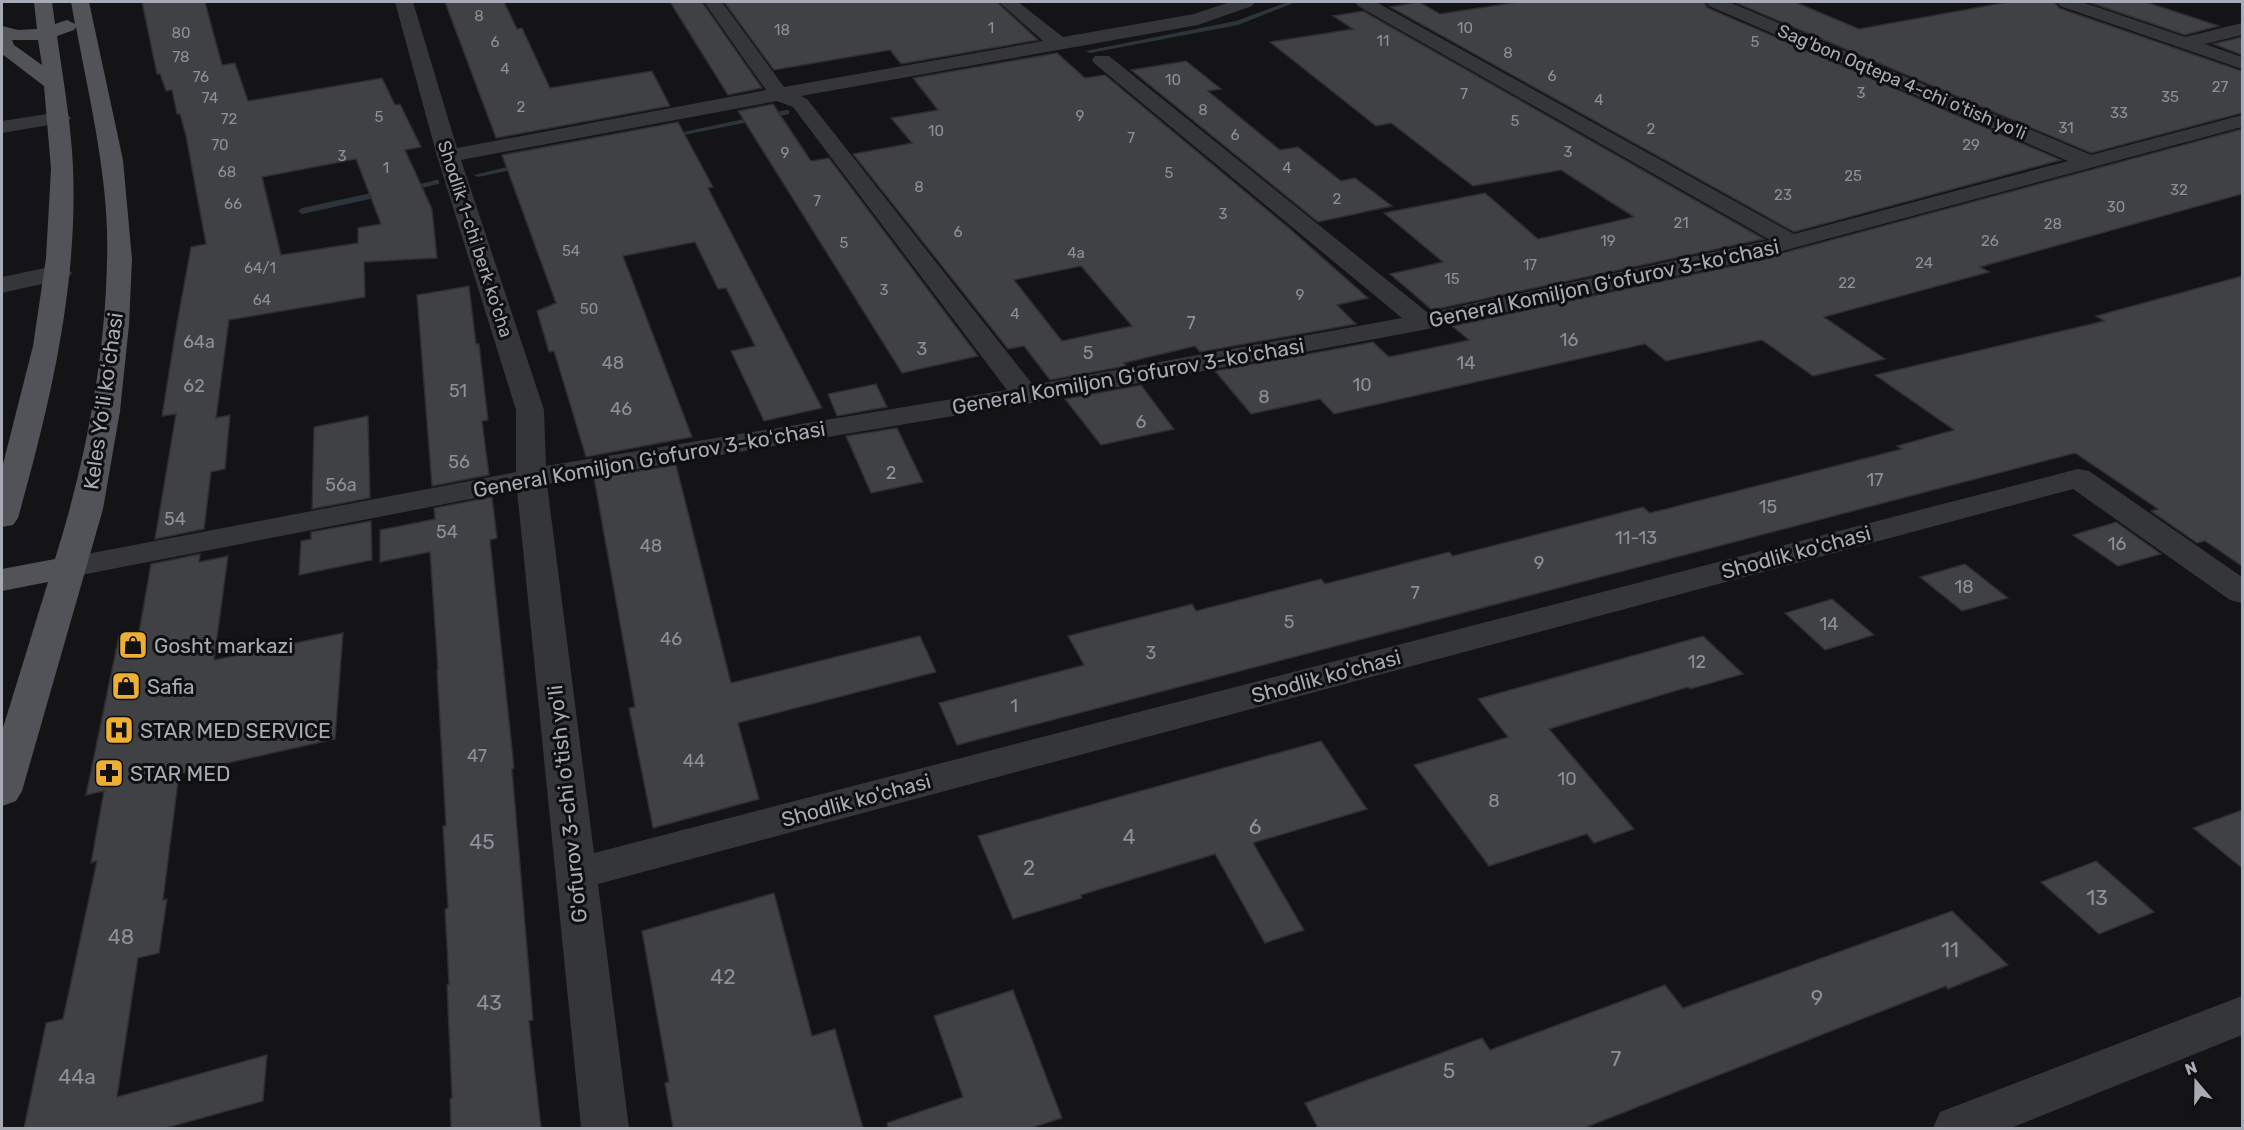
<svg xmlns="http://www.w3.org/2000/svg" width="2244" height="1130" viewBox="0 0 2244 1130" font-family="Rubik,sans-serif">
<style>
.lines{fill:none;stroke-linecap:round;stroke-linejoin:round}
.stream{fill:#2c353b;fill-rule:evenodd}
.building{fill:#404145;stroke:#2e2e31;stroke-width:1.5;fill-rule:evenodd}
.minor{fill:#35363a;fill-rule:evenodd}
.primary{fill:#515359;fill-rule:evenodd}
.labels{text-anchor:middle;dominant-baseline:central;stroke-width:6;stroke-linejoin:round;paint-order:stroke}
.far-number-label{font-size:15px;fill:#8c909a}
.far-street-label{font-size:18px;fill:#a6abb6;stroke:#0f0f10}
.number-label{font-size:18px;fill:#8c909a}
.street-label{font-size:21px;fill:#a6abb6;stroke:#0f0f10}
.poi-label{font-size:21px;fill:#a6abb6;stroke:#0f0f10;text-anchor:start}
.near-number-label{font-size:21px;fill:#8c909a}
</style>
<rect width="100%" height="100%" fill="#141416"/>
<g class="lines">
<g class="stream">
<polygon points="1288,2 1296,2 1238,25 1090,53 1086,51 1236,21"/>
<polygon points="786,110 789,110 789,114 669,138 665,136"/>
<polygon points="523,163 527,165 526,167 478,177 474,175"/>
<polygon points="436,180 439,180 439,184 408,191 404,188"/>
<polygon points="385,190 388,191 388,195 302,214 298,211 302,208"/>
</g>
</g>
<g class="building">
<path d="M142,2h63l17,63 13,-2 13,38 134,-23 13,27 5,-1 21,43 -16,3 27,59 5,49 -73,4 1,35 -136,23 -13,98 14,-3 -5,54 -14,3 -7,57 -49,10 21,-125 -14,2 14,-87 15,-82 15,-3 -20,-108 -6,-22h-3l-5,-24 -6,1 -6,-17h-3zM356,159l25,65 -23,4v15l-77,12 -19,-78z"/>
<polygon points="445,2 504,2 517,29 522,28 550,88 652,71 670,106 496,138"/>
<polygon points="670,2 702,2 762,88 728,95"/>
<polygon points="724,2 997,2 1038,40 901,64 890,50 774,70"/>
<polygon points="1419,2 1440,14 1518,2 1704,2 1708,8 2061,160 1794,232 1390,7"/>
<polygon points="1734,2 1795,2 1859,29 2008,2 2055,2 2059,8 2242,71 2242,113 2091,153"/>
<polygon points="2088,2 2146,2 2219,26 2185,35"/>
<polygon points="1363,11 1764,239 1432,310 1390,274 1443,262 1384,213 1485,193 1538,239 1634,217 1561,170 1473,186 1391,123 1376,126 1270,42 1353,29 1333,16"/>
<polygon points="2242,37 2242,55 2213,44"/>
<path d="M1057,53l28,25 20,-3 184,153 79,70 -31,7 19,19 -156,28 -5,-6 -71,17 2,3 -76,14 -26,-34 -16,3 -155,-195 59,-11 -21,-25 47,-8 -25,-32zM1081,266l51,60 -70,15 -48,-61z"/>
<polygon points="1186,61 1221,89 1208,91 1280,150 1298,147 1341,181 1355,178 1392,206 1318,222 1131,70"/>
<polygon points="773,104 811,161 829,158 978,356 902,373 738,111"/>
<polygon points="678,122 713,187 708,188 822,408 764,421 731,351 755,346 726,288 718,289 695,242 623,256 692,437 586,457 554,351 549,352 537,311 556,303 502,155"/>
<polygon points="2242,129 2242,194 1980,267 1989,272 1824,317 1885,359 1813,376 1762,340 1666,361 1645,344 1334,414 1320,399 1251,414 1215,371 1373,342 1389,357 1469,340 1452,326 1742,264"/>
<polygon points="2242,276 2242,566 2205,541 2197,543 2151,511 2158,509 2075,453 957,745 939,703 1084,665 1068,636 1192,604 1196,611 1321,579 1325,584 1449,552 1453,556 1643,507 1650,513 1902,449 1897,446 1954,430 1875,375 2104,321 2096,316"/>
<polygon points="469,286 476,344 479,344 488,420 482,421 489,475 432,486 417,295"/>
<polygon points="876,384 887,407 837,416 828,394"/>
<polygon points="1141,385 1174,429 1101,445 1065,399"/>
<polygon points="368,416 370,498 312,509 314,427"/>
<polygon points="897,428 923,482 871,493 846,436"/>
<polygon points="676,465 731,683 920,636 936,672 738,723 759,799 653,828 629,708 635,707 594,478"/>
<polygon points="492,497 497,538 490,540 514,768 512,769 533,1020 529,1021 541,1128 451,1128 450,1099 452,1098 447,985 449,984 445,909 448,908 443,826 446,826 437,670 438,670 430,552 380,562 380,530 435,519 434,508"/>
<polygon points="371,521 372,560 299,575 301,541 311,539 311,532"/>
<polygon points="2116,522 2161,554 2118,566 2073,535"/>
<polygon points="200,554 199,562 228,556 214,660 343,633 335,739 179,774 163,900 167,899 159,953 138,958 117,1097 267,1055 263,1101 166,1128 24,1128 46,1023 63,1019 97,861 91,863 104,791 86,795 119,636 139,632 151,564"/>
<polygon points="1965,564 2008,598 1962,611 1920,577"/>
<polygon points="1832,599 1874,635 1825,650 1785,613"/>
<polygon points="1703,636 1743,674 1690,689 1688,687 1549,729 1634,829 1594,843 1587,834 1489,866 1414,765 1508,737 1478,699"/>
<polygon points="1321,741 1367,809 1253,843 1304,930 1265,943 1215,854 1081,895 1082,898 1013,919 978,836"/>
<polygon points="2242,810 2242,868 2193,828"/>
<polygon points="2096,861 2154,912 2099,934 2041,882"/>
<polygon points="774,893 812,1036 835,1029 863,1128 673,1128 665,1083 669,1082 642,931"/>
<polygon points="1952,911 2008,965 1948,989 1946,986 1584,1128 1318,1128 1305,1103 1482,1038 1490,1050 1665,985 1683,1008"/>
<polygon points="1013,990 1062,1118 1031,1128 888,1128 887,1123 963,1097 934,1016"/>
</g>
<g class="lines">
<g class="minor">
<path d="M395,2h18l44,146 309,-58 -62,-88h18l62,85 259,-46 -44,-39h19l45,35 131,-23 36,-12h25l-3,4 -54,19 -397,71 6,3 226,286 369,-67 -307,-254 -3,-4 3,-4h14l319,257 342,-73 -412,-234 -3,-4h21l418,232 274,-73 -359,-155 -3,-4h23l362,153 151,-40v12l-500,135 -319,68 -397,74 -479,80 47,369 1484,-384 11,2 153,106v26l-12,-3 -157,-111 -1475,395 31,244h-48l-64,-638 -446,87 -12,-3 -5,-7 5,-7 12,-3 445,-85v-62l-79,-254zM777,101l16,6 214,283 -461,76 -2,-56 -83,-250z"/>
<polygon points="2057,2 2082,2 2185,37 2242,23 2242,35 2205,44 2242,57 2242,69 2060,6"/>
<polygon points="60,112 67,114 71,118 67,122 2,133 2,121"/>
<polygon points="59,265 68,268 72,273 68,278 2,293 2,277"/>
<polygon points="2242,996 2242,1035 2011,1128 1933,1128 1940,1112"/>
</g>
<path class="primary" d="M34,2h18l3,22 12,-4 8,4 -4,-22h18l34,158 9,99 -3,66 -9,86 -17,98 -81,282 -6,10 -14,5v-75l46,-149 -46,9v-22l53,-10c30,-95 50,-198 52,-298 3,-77 -17,-159 -31,-234l-2,3 -17,6c6,43 14,87 16,131 5,120 -23,237 -55,351l-5,7 -11,2v-59l31,-122 13,-88 5,-89 -7,-83 -42,-32v-28l16,4 19,-1zM12,40h26l4,25 -28,-20z"/>
</g>
<defs>
<g id="shop-square" transform="scale(1.5)"><rect x="-9" y="-9" width="18" height="18" rx="4" fill="#efaf33" stroke="#0f0f10"/><path d="M-5-2.5h2.3a2.7 3.5 0 0 1 5.4 0H5L5.5 6h-11ZM-1.5-2.5h3a1.5 2.3 0 0 0-3 0Z" fill="#111"/></g>
<g id="hospital-square" transform="scale(1.5)"><rect x="-9" y="-9" width="18" height="18" rx="4" fill="#efaf33" stroke="#0f0f10"/><path d="M-5-5h3v3.5h4V-5h3V5h-3V1.5h-4V5h-3Z" fill="#111"/></g>
<g id="pharmacy-square" transform="scale(1.5)"><rect x="-9" y="-9" width="18" height="18" rx="4" fill="#efaf33" stroke="#0f0f10"/><path d="M-2-6h4v4h4v4h-4v4h-4v-4h-4v-4h4Z" fill="#111"/></g>
</defs>
<g fill-rule="evenodd">
<use href="#shop-square" x="133" y="645"/>
<use href="#shop-square" x="126" y="686"/>
<use href="#hospital-square" x="119" y="730"/>
<use href="#pharmacy-square" x="109" y="773"/>
</g>
<g class="labels">
<g class="far-number-label">
<text x="479" y="16">8</text>
<text x="991" y="28">1</text>
<text x="1465" y="28">10</text>
<text x="782" y="30">18</text>
<text x="181" y="33">80</text>
<text x="1383" y="41">11</text>
<text x="495" y="42">6</text>
<text x="1755" y="42">5</text>
<text x="1508" y="53">8</text>
<text x="181" y="57">78</text>
<text x="505" y="69">4</text>
<text x="1552" y="76">6</text>
<text x="201" y="77">76</text>
<text x="1173" y="80">10</text>
<text x="2220" y="87">27</text>
<text x="1861" y="93">3</text>
<text x="1464" y="94">7</text>
<text x="2170" y="97">35</text>
<text x="210" y="98">74</text>
<text x="1599" y="100">4</text>
<text x="521" y="107">2</text>
<text x="1203" y="110">8</text>
<text x="2119" y="113">33</text>
<text x="1080" y="116">9</text>
<text x="379" y="117">5</text>
<text x="229" y="119">72</text>
<text x="1515" y="121">5</text>
<text x="2066" y="128">31</text>
<text x="1651" y="129">2</text>
<text x="936" y="131">10</text>
<text x="1235" y="135">6</text>
<text x="1131" y="138">7</text>
<text x="220" y="145">70</text>
<text x="1971" y="145">29</text>
<text x="1568" y="152">3</text>
<text x="785" y="153">9</text>
<text x="342" y="156">3</text>
<text x="386" y="168">1</text>
<text x="1287" y="168">4</text>
<text x="227" y="172">68</text>
<text x="1169" y="173">5</text>
<text x="1853" y="176">25</text>
<text x="919" y="187">8</text>
<text x="2179" y="190">32</text>
<text x="1783" y="195">23</text>
<text x="1337" y="199">2</text>
<text x="817" y="201">7</text>
<text x="233" y="204">66</text>
<text x="2116" y="207">30</text>
<text x="1223" y="214">3</text>
<text x="1681" y="223">21</text>
<text x="2053" y="224">28</text>
<text x="958" y="232">6</text>
<text x="1608" y="241">19</text>
<text x="1990" y="241">26</text>
<text x="844" y="243">5</text>
<text x="571" y="251">54</text>
<text x="1076" y="253">4a</text>
<text x="1924" y="263">24</text>
<text x="1530" y="265">17</text>
<text x="260" y="268">64/1</text>
<text x="1452" y="279">15</text>
<text x="1847" y="283">22</text>
<text x="884" y="290">3</text>
<text x="1300" y="295">9</text>
<text x="262" y="300">64</text>
<text x="589" y="309">50</text>
<text x="1015" y="314">4</text>
</g>
<g class="far-street-label">
<text transform="translate(1902 82) rotate(23)">Sag'bon Oqtepa 4-chi o'tish yo'li</text>
<text transform="translate(475 239) rotate(72)">Shodlik 1-chi berk ko'cha</text>
</g>
<g class="number-label">
<text x="1191" y="323">7</text>
<text x="1569" y="340">16</text>
<text x="199" y="342">64a</text>
<text x="922" y="349">3</text>
<text x="1088" y="353">5</text>
<text x="613" y="363">48</text>
<text x="1466" y="363">14</text>
<text x="1362" y="385">10</text>
<text x="194" y="386">62</text>
<text x="458" y="391">51</text>
<text x="1264" y="397">8</text>
<text x="621" y="409">46</text>
<text x="1141" y="422">6</text>
<text x="459" y="462">56</text>
<text x="891" y="473">2</text>
<text x="1875" y="480">17</text>
<text x="341" y="485">56a</text>
<text x="1768" y="507">15</text>
<text x="175" y="519">54</text>
<text x="447" y="532">54</text>
<text x="1636" y="538">11-13</text>
<text x="2117" y="544">16</text>
<text x="651" y="546">48</text>
<text x="1539" y="563">9</text>
<text x="1964" y="587">18</text>
<text x="1415" y="593">7</text>
<text x="1289" y="622">5</text>
<text x="1829" y="624">14</text>
<text x="671" y="639">46</text>
<text x="1151" y="653">3</text>
<text x="1697" y="662">12</text>
<text x="1014" y="706">1</text>
<text x="477" y="756">47</text>
<text x="694" y="761">44</text>
<text x="1567" y="779">10</text>
<text x="1494" y="801">8</text>
</g>
<g class="street-label">
<text transform="translate(1604 283) rotate(-12)">General Komiljon Gʻofurov 3-koʻchasi</text>
<text transform="translate(1128 376) rotate(-10)">General Komiljon Gʻofurov 3-koʻchasi</text>
<text transform="translate(103 401) rotate(-82)">Keles Yoʻli koʻchasi</text>
<text transform="translate(649 459) rotate(-10)">General Komiljon Gʻofurov 3-koʻchasi</text>
<text transform="translate(1796 552) rotate(-15)">Shodlik ko'chasi</text>
<text transform="translate(1326 676) rotate(-15)">Shodlik ko'chasi</text>
<text transform="translate(856 800) rotate(-15)">Shodlik ko'chasi</text>
<text transform="translate(567 804) rotate(-96)">G'ofurov 3-chi o'tish yo'li</text>
</g>
<g class="poi-label">
<text x="154" y="645">Gosht markazi</text>
<text x="147" y="686">Safia</text>
<text x="140" y="730">STAR MED SERVICE</text>
<text x="130" y="773">STAR MED</text>
</g>
<g class="near-number-label">
<text x="1255" y="826">6</text>
<text x="1129" y="836">4</text>
<text x="482" y="841">45</text>
<text x="1029" y="867">2</text>
<text x="2097" y="897">13</text>
<text x="121" y="936">48</text>
<text x="1950" y="949">11</text>
<text x="723" y="976">42</text>
<text x="1817" y="997">9</text>
<text x="489" y="1002">43</text>
<text x="1616" y="1058">7</text>
<text x="1449" y="1070">5</text>
<text x="77" y="1076">44a</text>
</g>
</g>
<rect width="2244" height="1130" fill="none" stroke="#a6abb6" stroke-width="6"/>
<g transform="translate(2196 1082) rotate(340)" stroke="#0f0f10" stroke-width="4.5" paint-order="stroke">
<path d="M0-4.5L10 22L0 15L-10 22Z" fill="#a6abb6"/>
<text y="-9" font-size="16" font-weight="bold" text-anchor="middle" fill="#a6abb6">N</text>
</g>
</svg>
